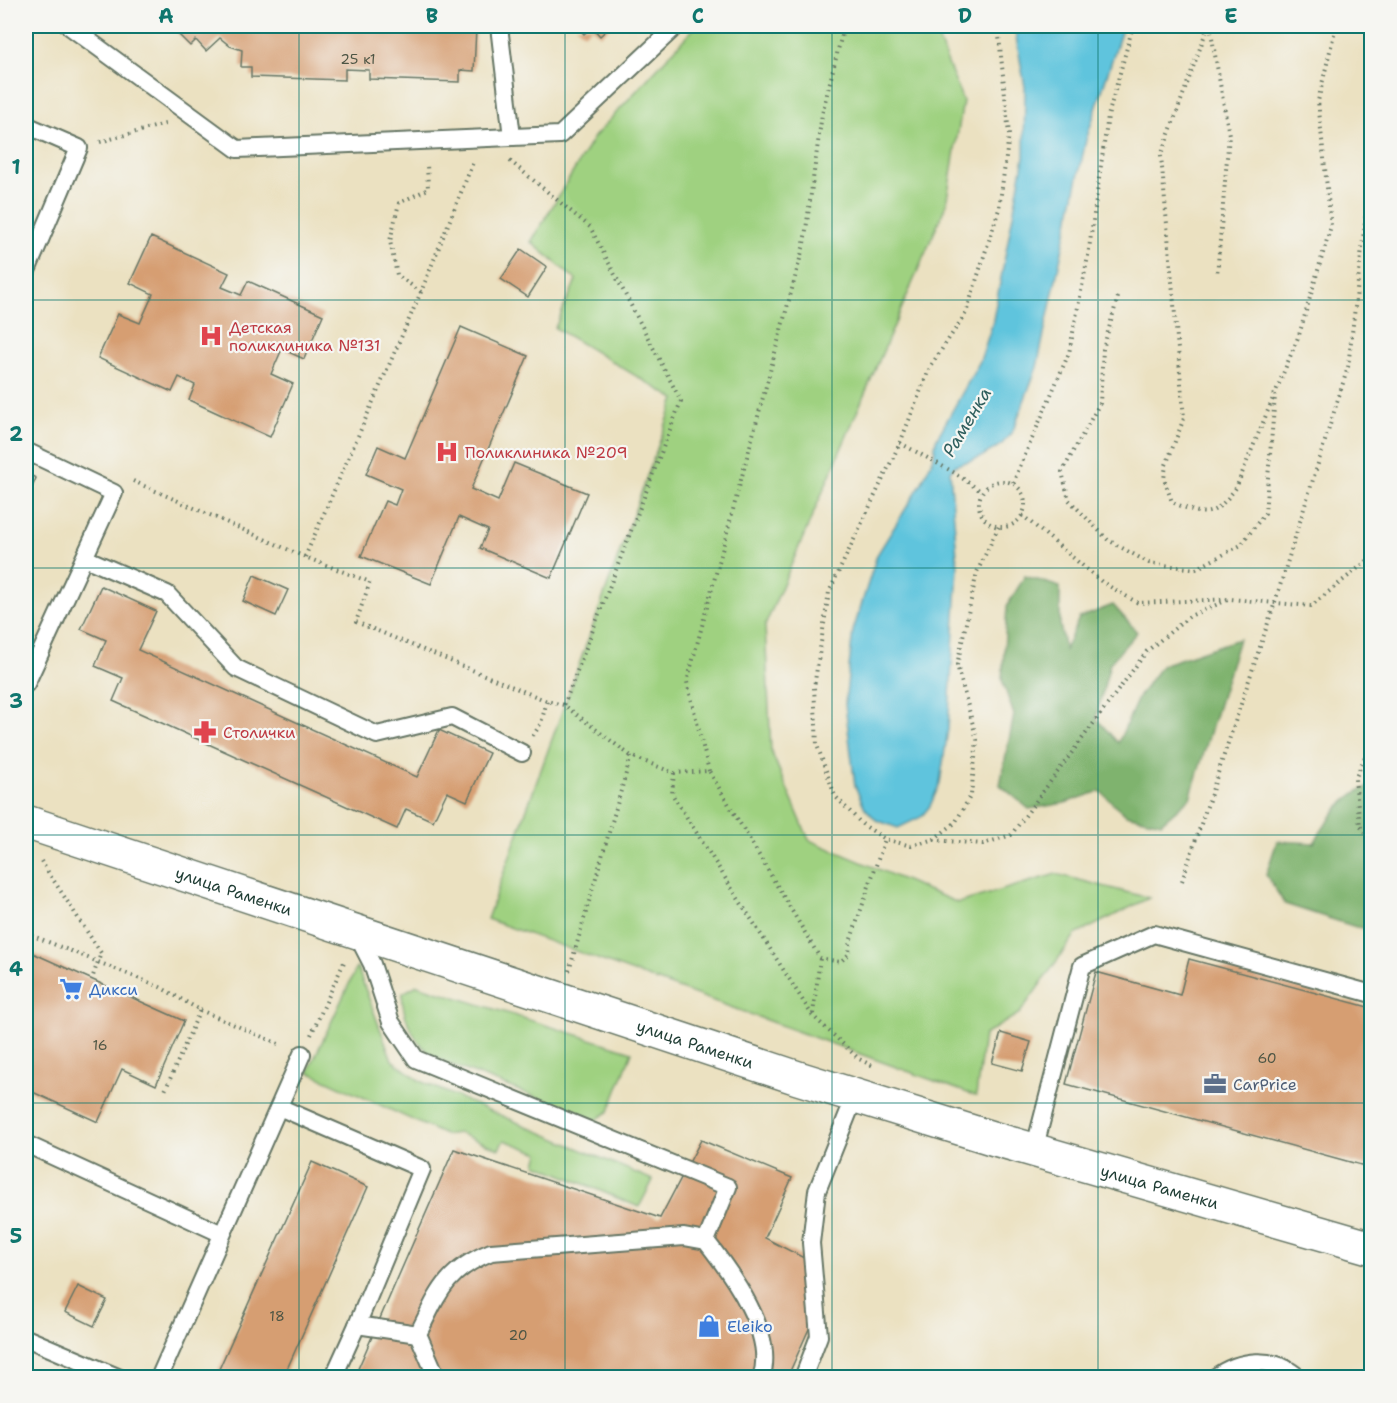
<svg xmlns="http://www.w3.org/2000/svg" width="1397" height="1403" viewBox="0 0 1397 1403" font-family="'Shantell Sans',sans-serif">
<style>
.green{fill:#9fd180;stroke:#5f875a;stroke-width:1.5}
.forest{fill:#7fb36e;stroke:#4f7851;stroke-width:1.5}
.water{fill:#5fc4dd;stroke:#3f8088;stroke-width:1.5}
.building{fill:#d69e72}
.lines{fill:none;stroke-linecap:round;stroke-linejoin:round}
.service-casing{stroke:#667665;stroke-width:20}
.minor-casing{stroke:#667665;stroke-width:36}
.path{stroke:#667665;stroke-width:4;stroke-dasharray:1.5 4.5;stroke-linecap:butt}
.service{stroke:#fff;stroke-width:16}
.minor{stroke:#fff;stroke-width:33}
.grid{fill:none;stroke:#0f766e;stroke-width:1.5;stroke-opacity:0.55}
.labels{text-anchor:middle;dominant-baseline:central;stroke-width:4.5;stroke-linejoin:round;paint-order:stroke}
.number-label{font-size:14px;fill:#4d5544}
.health-label{font-size:16px;fill:#be3a42;stroke:#f6f6f2;text-anchor:start}
.street-label{font-size:16px;fill:#1f3d34;stroke:#f6f6f2}
.shop-label{font-size:16px;fill:#366cbe;stroke:#f6f6f2;text-anchor:start}
.service-label{font-size:16px;fill:#4e5e75;stroke:#f6f6f2;text-anchor:start}
.water-label{font-size:18px;font-style:italic;fill:#2f5f5e;stroke:#f6f6f2}
.neatline{fill:none;stroke:#0f766e;stroke-width:2}
.grid-label{font-size:20px;text-anchor:middle;font-weight:bold;fill:#0f766e}
</style>
<rect width="100%" height="100%" fill="#f6f6f2"/>
<filter id="ink" filterUnits="userSpaceOnUse"><feTurbulence type="fractalNoise" baseFrequency=".0167" numOctaves="2"/><feDisplacementMap in="SourceGraphic" scale="12" xChannelSelector="R" yChannelSelector="G"/><feConvolveMatrix kernelMatrix="1 2 1 2 8 2 1 2 1" color-interpolation-filters="sRGB"/></filter>
<filter id="wash" filterUnits="userSpaceOnUse"><feTurbulence type="fractalNoise" baseFrequency=".008" numOctaves="4" result="noise"/><feDisplacementMap in="SourceGraphic" scale="24" xChannelSelector="R" yChannelSelector="G"/><feGaussianBlur stdDeviation="1.35" result="paint"/><feColorMatrix in="noise" values="0 0 0 0 0 0 0 0 0 0 0 0 0 0 0 0 0 1.4 0 .05"/><feComposite in="paint" operator="in"/></filter>
<g filter="url(#wash)">
<rect width="100%" height="100%" fill="#ebe1c1"/>
<g class="green">
<polygon points="696,26 942,26 939,41 963,101 946,205 765,626 771,751 809,840 958,903 1056,874 1149,898 1075,935 1020,1013 984,1035 976,1096 487,919 675,399 555,328 576,280 531,242 594,137"/>
<polygon points="357,967 392,1060 420,1081 653,1180 639,1207 536,1164 539,1153 504,1140 499,1149 458,1133 445,1135 308,1072"/>
<path d="M417,985l215,67 -23,59 -13,9 -149,-57c-7,-4 -16,-8 -21,-13 -13,-11 -26,-40 -23,-57z"/>
</g>
<g class="forest">
<polygon points="1025,576 1060,587 1060,625 1065,650 1079,618 1113,605 1137,632 1110,663 1096,718 1118,743 1139,696 1162,665 1239,639 1190,798 1161,823 1126,815 1100,791 1065,803 1029,809 1000,785 1014,715 1002,680 1007,606"/>
<path d="M1371,786v143l-15,-2 -71,-23 -19,-29 11,-34 37,2c14,-23 29,-49 57,-57z"/>
</g>
<polygon class="water" points="1014,26 1123,26 1086,140 1037,367 1012,433 1001,445 981,457 956,465 950,471 958,568 948,729 940,783 930,806 921,817 898,828 876,820 865,808 855,786 845,704 853,631 877,555 921,484 934,456 936,440 980,361 992,325 1024,157 1025,87"/>
<g id="blocks">
<g class="building">
<polygon points="170,26 463,26 476,28 474,71 460,70 460,82 369,79 369,70 345,69 345,80 251,77 251,67 241,67 242,50 230,46 220,38 206,51 196,40 190,46"/>
<polygon points="576,26 611,26 600,36 592,27 584,34"/>
<polygon points="151,237 229,273 222,287 241,295 248,281 323,315 304,359 282,349 271,374 293,384 270,437 189,400 195,385 179,377 172,392 98,358 118,314 140,323 153,294 130,283"/>
<polygon points="521,249 547,267 528,297 501,279"/>
<polygon points="461,327 528,356 471,489 498,501 514,463 587,493 551,578 480,548 488,530 459,517 431,584 361,556 385,501 395,505 401,489 366,474 378,446 405,458"/>
<polygon points="26,473 36,478 26,502"/>
<polygon points="254,575 288,590 276,616 243,601"/>
<polygon points="101,586 156,611 138,650 417,777 439,730 489,753 467,801 447,792 433,821 406,809 397,829 113,701 123,678 95,666 106,640 81,629"/>
<polygon points="26,950 184,1021 156,1085 122,1069 98,1122 26,1089"/>
<polygon points="1189,959 1372,1008 1372,1168 1066,1084 1096,972 1180,995"/>
<polygon points="1001,1033 1031,1042 1022,1071 992,1063"/>
<polygon points="701,1140 792,1178 765,1238 804,1258 812,1322 787,1378 354,1378 454,1149 660,1218"/>
<polygon points="312,1162 368,1187 283,1378 215,1378"/>
<polygon points="78,1286 107,1300 94,1326 65,1312"/>
</g>
</g>
</g>
<g filter="url(#ink)">
<use href="#blocks" fill-opacity="0" stroke="#667665" stroke-width="1.5"/>
<g class="lines">
<g class="service-casing">
<g id="service">
<polyline points="69,26 237,149 560,135 676,26"/>
<polyline points="499,26 512,137"/>
<polyline points="26,125 79,148 26,273"/>
<polyline points="26,451 114,493 26,684"/>
<polyline points="85,558 167,594 236,668 377,735 452,717 522,753"/>
<polyline points="356,933 372,964 391,1022 416,1059 728,1187 706,1241"/>
<polyline points="279,1107 422,1169 357,1325"/>
<polyline points="26,1144 222,1234"/>
<polyline points="1034,1150 1082,966 1154,934 1372,994"/>
<polyline points="26,1338 120,1378"/>
<polyline points="159,1378 302,1054"/>
<polyline points="333,1378 357,1325 418,1334"/>
<path d="M437,1378l-19,-44c21,-42 27,-63 73,-82l193,-15 22,4c25,32 71,94 55,137"/>
<polyline points="803,1378 819,1336 811,1243 817,1191 855,1096"/>
<path d="M1214,1378c26,-19 59,-23 85,0"/>
</g>
</g>
<g class="minor-casing">
<g id="minor">
<path id="s1" d="M26,822l772,256 197,61 377,109"/>
</g>
</g>
<g class="path">
<polyline points="998,26 1009,135 999,209 966,313 930,367 900,443 829,592 814,687 817,745 835,796 862,824 885,839 911,846 934,839 955,823 971,795 977,740 957,665 977,572 999,526"/>
<path d="M1208,26l-47,130 23,262 -18,47 -2,14 8,23c34,15 40,17 64,-14l63,-153 32,-109 -13,-125 18,-75"/>
<polyline points="1210,26 1229,135 1217,275"/>
<polyline points="100,142 165,124"/>
<polyline points="510,161 590,227 681,401 564,705"/>
<polyline points="421,292 397,275 390,241 399,203 428,189 427,163"/>
<polyline points="1118,297 1103,349 1100,403 1062,472 1069,500 1108,540 1149,563 1196,569 1241,545 1265,513 1275,396"/>
<polyline points="900,443 955,473 982,492"/>
<polyline points="133,481 305,557 370,582 356,622 547,701 564,705 631,756"/>
<circle cx="1002" cy="504" r="23"/>
<polyline points="1013,483 1069,353 1088,256 1108,116 1133,26"/>
<polyline points="1022,515 1102,582 1138,603 1230,599 1311,606 1372,557"/>
<polyline points="305,557 421,292 474,160"/>
<polyline points="533,736 541,723 547,701"/>
<polyline points="1372,741 1355,779 1360,826 1372,841"/>
<polyline points="709,771 687,682 804,244 822,114 844,26"/>
<polyline points="674,773 672,794 812,1015 859,1059 873,1066"/>
<polyline points="934,840 983,844 1011,835 1147,651 1190,616 1230,599"/>
<polyline points="41,861 101,953 92,979"/>
<polyline points="1182,881 1275,602 1348,367 1372,162"/>
<polyline points="26,933 160,987 200,1010 164,1093"/>
<polyline points="569,971 631,756 674,773 709,771 820,958 840,962 849,954 850,942 885,839"/>
<polyline points="200,1010 281,1045"/>
<polyline points="813,1014 820,958"/>
<polyline points="311,1035 345,960"/>
</g>
<use href="#service" class="service"/>
<use href="#minor" class="minor"/>
</g>
</g>
<path class="grid" d="M299,26v1352M565,26v1352M832,26v1352M1098,26v1352M26,300h1346M26,568h1346M26,835h1346M26,1103h1346"/>
<defs>
<g id="hospital-bare" transform="scale(1.8)"><path d="M-5-5h3v3.5h4V-5h3V5h-3V1.5h-4V5h-3Z" fill="#e0444e" stroke="#f6f6f2" stroke-width="2.5" paint-order="stroke"/></g>
<g id="pharmacy-bare" transform="scale(1.8)"><path d="M-2-6h4v4h4v4h-4v4h-4v-4h-4v-4h4Z" fill="#e0444e" stroke="#f6f6f2" stroke-width="2.5" paint-order="stroke"/></g>
<g id="supermarket-bare" transform="scale(1.8)"><path d="M-6-5.5h2.5l.6 2H6L4.5 2H-2.5L-4.4-4H-6ZM-1.5 3.2a1.3 1.3 0 1 0 .1 0ZM3 3.2a1.3 1.3 0 1 0 .1 0Z" fill="#3f7fe0" stroke="#f6f6f2" stroke-width="2.5" paint-order="stroke"/></g>
<g id="office-bare" transform="scale(1.8)"><path d="M-6-3h4V-5.5h4V-3h4V5H-6ZM-1-4.5V-3h2v-1.5ZM-6 0V1H6V0Z" fill="#5c6f8a" stroke="#f6f6f2" stroke-width="2.5" paint-order="stroke"/></g>
<g id="shop-bare" transform="scale(1.8)"><path d="M-5-2.5h2.3a2.7 3.5 0 0 1 5.4 0H5L5.5 6h-11ZM-1.5-2.5h3a1.5 2.3 0 0 0-3 0Z" fill="#3f7fe0" stroke="#f6f6f2" stroke-width="2.5" paint-order="stroke"/></g>
</defs>
<g fill-rule="evenodd">
<use href="#hospital-bare" x="211" y="336"/>
<use href="#hospital-bare" x="447" y="452"/>
<use href="#pharmacy-bare" x="205" y="732"/>
<use href="#supermarket-bare" x="71" y="989"/>
<use href="#office-bare" x="1215" y="1084"/>
<use href="#shop-bare" x="709" y="1326"/>
</g>
<g class="labels">
<g class="number-label">
<text x="358" y="59">25 к1</text>
<text x="100" y="1045">16</text>
<text x="1267" y="1058">60</text>
<text x="277" y="1316">18</text>
<text x="518" y="1335">20</text>
</g>
<g class="health-label">
<text x="229" y="327">Детская<tspan x="229" dy="18">поликлиника №131</tspan></text>
<text x="465" y="452">Поликлиника №209</text>
<text x="223" y="732">Столички</text>
</g>
<g class="street-label">
<text stroke="none"><textPath href="#s1" startOffset="219">улица Раменки</textPath></text>
<text stroke="none"><textPath href="#s1" startOffset="705">улица Раменки</textPath></text>
<text stroke="none"><textPath href="#s1" startOffset="1191">улица Раменки</textPath></text>
</g>
<g class="shop-label">
<text x="89" y="989">Дикси</text>
<text x="727" y="1326">Eleiko</text>
</g>
<g class="service-label">
<text x="1233" y="1084">CarPrice</text>
</g>
<g class="water-label">
<text transform="translate(967 422) rotate(-59)">Раменка</text>
</g>
</g>
<rect width="1397" height="1403" fill="none" stroke="#f6f6f2" stroke-width="66"/>
<rect x="33" y="33" width="1331" height="1337" class="neatline"/>
<g class="grid-label">
<text x="166" y="23">A</text>
<text x="432" y="23">B</text>
<text x="698" y="23">C</text>
<text x="965" y="23">D</text>
<text x="1231" y="23">E</text>
<text x="16" y="174">1</text>
<text x="16" y="441">2</text>
<text x="16" y="708">3</text>
<text x="16" y="976">4</text>
<text x="16" y="1243">5</text>
</g>
</svg>
